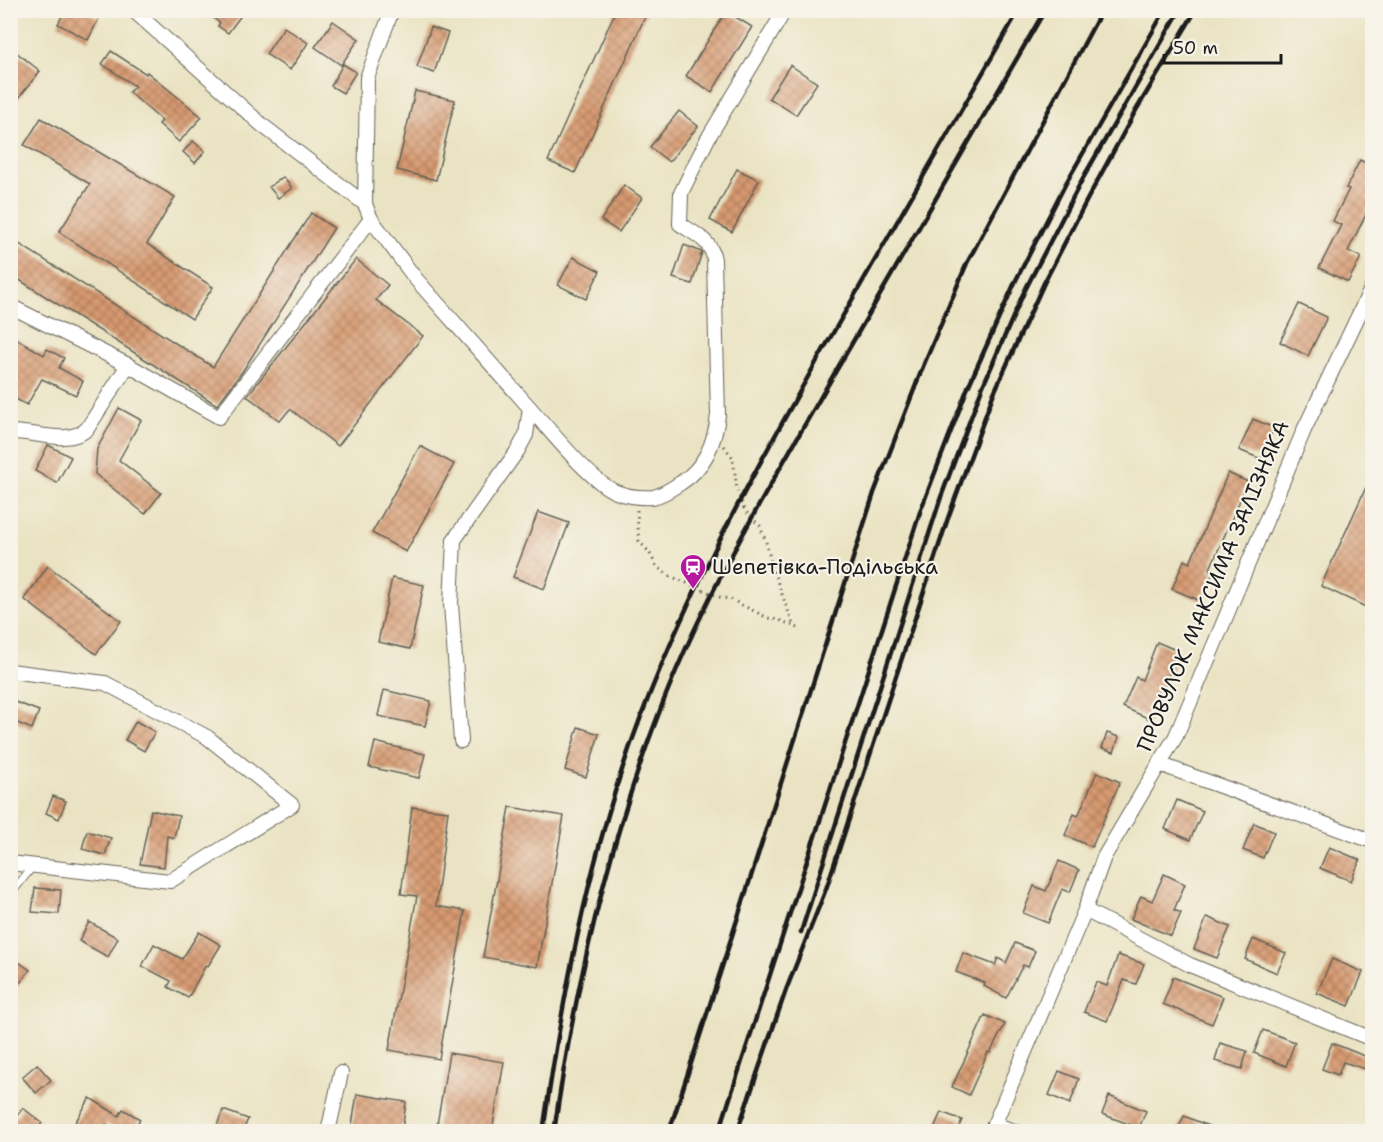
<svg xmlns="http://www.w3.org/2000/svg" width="1383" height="1142" viewBox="0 0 1383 1142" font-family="'Shantell Sans',sans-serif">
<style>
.building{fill:url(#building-cross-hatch)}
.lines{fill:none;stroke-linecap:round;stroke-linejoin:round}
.lane-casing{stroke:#646256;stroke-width:9}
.street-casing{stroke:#646256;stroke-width:16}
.path{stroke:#646256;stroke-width:3;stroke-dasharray:1.5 4.5;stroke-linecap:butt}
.lane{stroke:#fff;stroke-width:7}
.street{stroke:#fff;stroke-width:14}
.rail{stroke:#1c1c1c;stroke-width:4.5}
.labels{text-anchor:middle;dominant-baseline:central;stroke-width:4.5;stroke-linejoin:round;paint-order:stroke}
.poi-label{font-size:21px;fill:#1c1c1c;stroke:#f7f3e8;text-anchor:start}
.street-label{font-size:21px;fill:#1c1c1c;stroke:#f7f3e8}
</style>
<defs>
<pattern id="building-cross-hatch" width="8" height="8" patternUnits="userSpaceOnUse" patternTransform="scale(1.5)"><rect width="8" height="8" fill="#d79a71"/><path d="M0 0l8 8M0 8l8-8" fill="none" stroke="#ae7d5c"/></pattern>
</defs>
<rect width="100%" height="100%" fill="#f7f3e8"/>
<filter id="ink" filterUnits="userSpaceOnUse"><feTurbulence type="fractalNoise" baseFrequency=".0167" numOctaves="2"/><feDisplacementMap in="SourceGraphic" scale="12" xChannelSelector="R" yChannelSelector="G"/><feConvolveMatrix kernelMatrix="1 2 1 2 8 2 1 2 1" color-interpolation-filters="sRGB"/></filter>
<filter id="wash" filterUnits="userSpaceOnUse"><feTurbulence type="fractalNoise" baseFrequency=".008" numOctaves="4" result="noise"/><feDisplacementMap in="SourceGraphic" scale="24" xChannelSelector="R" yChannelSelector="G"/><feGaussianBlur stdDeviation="1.35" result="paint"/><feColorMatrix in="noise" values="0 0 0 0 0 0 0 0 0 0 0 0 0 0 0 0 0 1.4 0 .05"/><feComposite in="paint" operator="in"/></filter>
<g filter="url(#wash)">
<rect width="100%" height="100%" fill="#eae3c3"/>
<g id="blocks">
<g class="building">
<polygon points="65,10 85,10 99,18 88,40 58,24"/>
<polygon points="202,10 245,10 228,33 218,26 220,23"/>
<polygon points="616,10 648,10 575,173 548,161"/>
<polygon points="726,11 752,27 712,92 686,76"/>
<polygon points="333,21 359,39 341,65 315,47"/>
<polygon points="284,27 308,43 290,70 266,54"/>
<polygon points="431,27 448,33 434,73 417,67"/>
<polygon points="111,51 146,74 147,72 202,117 179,142 159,124 162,121 129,92 135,86 102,64"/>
<polygon points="16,52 40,71 10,109 10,58"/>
<polygon points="343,64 356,72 343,93 331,86"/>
<polygon points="790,65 817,83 796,115 769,98"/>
<polygon points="415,91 455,100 436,180 397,170"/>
<polygon points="679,111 698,126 669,162 650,147"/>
<polygon points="41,118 175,197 147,244 213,287 192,319 59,232 90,184 24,145"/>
<polygon points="193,141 205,151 195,163 183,152"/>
<polygon points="1360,160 1372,166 1372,202 1348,251 1361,257 1348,282 1319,268 1341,225 1333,221 1349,189 1346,188"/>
<polygon points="737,169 759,180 732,232 710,220"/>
<polygon points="283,177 292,188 278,198 269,187"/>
<polygon points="624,185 642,198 619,232 601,220"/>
<polygon points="311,213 334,228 242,372 217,405 10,274 10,238 213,367"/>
<polygon points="684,245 702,252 692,284 673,278"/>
<polygon points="573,257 600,271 586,299 558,285"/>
<polygon points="356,259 388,285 376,300 423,336 338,446 290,409 280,421 247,396"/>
<polygon points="1299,304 1327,317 1308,356 1280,342"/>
<polygon points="10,335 44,355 47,349 64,358 59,368 83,381 76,395 42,379 27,405 10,396 10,375 18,361 10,356"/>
<polygon points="119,408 141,420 119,460 161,493 145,514 95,474 97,449"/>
<polygon points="1253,419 1274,428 1261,459 1239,450"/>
<polygon points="48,445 71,457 57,483 35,471"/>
<polygon points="420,446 454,464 406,552 372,533"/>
<polygon points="1228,473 1248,482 1209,571 1213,573 1201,601 1172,589 1184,560 1190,563"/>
<polygon points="1372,474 1372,610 1321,586"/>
<polygon points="538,512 569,523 544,589 513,577"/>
<polygon points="48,566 121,621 96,654 24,599"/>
<polygon points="392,578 424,585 410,649 378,642"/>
<polygon points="1157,642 1178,651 1152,720 1123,707 1136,677 1142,680"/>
<polygon points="384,690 431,701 425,726 378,716"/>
<polygon points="10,700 39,711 32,729 10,720"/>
<polygon points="136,721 155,732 144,751 125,740"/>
<polygon points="578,727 599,734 586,777 565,770"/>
<polygon points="1107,733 1119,737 1114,752 1102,748"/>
<polygon points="375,742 425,754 419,778 369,767"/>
<polygon points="1097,772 1120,782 1092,847 1065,835 1074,814 1078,816"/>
<polygon points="53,796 66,801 59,819 46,813"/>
<polygon points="1177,800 1203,811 1190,840 1165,829"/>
<polygon points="412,807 448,811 436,906 465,911 439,1059 389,1050 417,896 401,894"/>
<polygon points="510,807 564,816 537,967 483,957"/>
<polygon points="151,810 179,816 174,838 167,836 164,867 140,864"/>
<polygon points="1254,823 1274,832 1263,858 1243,850"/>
<polygon points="87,831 111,838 105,855 82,849"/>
<polygon points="1329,847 1360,860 1351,881 1320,868"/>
<polygon points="1059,861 1079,870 1070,892 1062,889 1048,923 1023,913 1034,886 1046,891"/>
<polygon points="1164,874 1185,884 1174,910 1181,913 1171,936 1131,919 1141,896 1152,901"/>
<polygon points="35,888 61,890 59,914 32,912"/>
<polygon points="1207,917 1230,927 1217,958 1194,949"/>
<polygon points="89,922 118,938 108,957 79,941"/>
<polygon points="199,932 221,945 208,966 206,965 188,998 168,987 171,981 142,966 154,944 182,959"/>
<polygon points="1253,939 1286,953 1277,973 1245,959"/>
<polygon points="1015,943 1035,951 1028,967 1023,965 1006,998 984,986 985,983 956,972 963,953 995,965 998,958 1006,963"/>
<polygon points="1118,955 1144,964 1136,984 1124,980 1107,1021 1084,1012 1096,982 1107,986"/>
<polygon points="10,956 30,970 10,996"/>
<polygon points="1332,959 1363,972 1349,1006 1317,993"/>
<polygon points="1173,977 1223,997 1212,1024 1163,1004"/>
<polygon points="985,1015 1005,1024 990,1053 988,1052 969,1095 952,1087"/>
<polygon points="1263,1030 1295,1042 1286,1066 1254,1053"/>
<polygon points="1220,1043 1247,1051 1242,1069 1215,1061"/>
<polygon points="1332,1043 1372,1059 1372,1071 1343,1062 1338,1075 1322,1069"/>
<polygon points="449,1053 504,1062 492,1131 436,1131"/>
<polygon points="37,1064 51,1080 36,1093 22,1077"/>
<polygon points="1059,1071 1079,1079 1070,1104 1049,1095"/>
<polygon points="357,1094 406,1102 402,1131 351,1131"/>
<polygon points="1109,1096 1146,1111 1139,1128 1102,1114"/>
<polygon points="90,1098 119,1116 123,1109 140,1119 133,1131 119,1131 106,1124 102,1131 83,1131 73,1126"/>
<polygon points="23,1108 42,1123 36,1131 10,1131 10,1124"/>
<polygon points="223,1110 248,1119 243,1131 215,1131"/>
<polygon points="941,1112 962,1120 957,1131 933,1131"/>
<polygon points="1184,1116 1221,1131 1177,1131"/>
</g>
</g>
</g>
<g filter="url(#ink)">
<use href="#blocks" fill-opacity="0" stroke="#646256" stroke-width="1.5"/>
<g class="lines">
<g class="lane-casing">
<polyline id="lane" points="10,895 33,866"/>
</g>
<g class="street-casing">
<g id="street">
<polyline points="133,10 262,125 365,204"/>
<polyline points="392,10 367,78 365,204 371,219 415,278 530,408 526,435 518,450 454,540 451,604 461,741"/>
<polyline points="10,306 128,365 219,417 371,219"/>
<path d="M530,408c19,21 61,74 86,84 11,4 25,6 37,5 10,-2 20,-9 29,-15 23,-15 33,-40 36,-67l-4,-155c-2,-19 -19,-26 -34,-36l1,-31 27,-55 77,-128"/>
<path d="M10,432c23,-1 58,14 77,-3l41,-64"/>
<polyline points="10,671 105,683 207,737 292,805 170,881 10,863"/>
<polyline points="1159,764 1372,841"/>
<polyline points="1085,910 1190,965 1372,1039"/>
<polyline points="994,1124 1017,1132"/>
<polyline points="328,1132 341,1073"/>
<polyline points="991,1132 1085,910 1104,857 1176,736 1304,430 1372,287"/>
</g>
</g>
<g class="path">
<polyline points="724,446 733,458 737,490 745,511 760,526 766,542 773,570 793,624"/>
<polyline points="637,510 639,541 649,552 657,567 670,576 722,598 730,599 768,618 782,621 798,628"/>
</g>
<use href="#lane" class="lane"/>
<use href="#street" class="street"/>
<g class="rail">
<polyline points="801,932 941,497 982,388 1024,292 1083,178 1180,10"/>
<path d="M543,1132c17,-118 39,-237 75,-350 52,-162 135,-310 219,-456 61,-105 122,-210 182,-316"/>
<path d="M554,1132c21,-147 54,-289 108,-427 45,-115 109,-222 171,-329 71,-122 142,-244 212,-366"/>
<polyline points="669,1132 874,493 924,364 967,263 1102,10"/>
<polyline points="719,1132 921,509 968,387 1016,280 1066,183 1165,10"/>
<polyline points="737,1132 786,990 826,889 948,518 993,395 1044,283 1088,198 1135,112 1196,10"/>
</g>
</g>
</g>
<defs>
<g id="station-pin" transform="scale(1.35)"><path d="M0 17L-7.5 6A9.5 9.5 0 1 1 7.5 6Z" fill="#b5179e" stroke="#f7f3e8"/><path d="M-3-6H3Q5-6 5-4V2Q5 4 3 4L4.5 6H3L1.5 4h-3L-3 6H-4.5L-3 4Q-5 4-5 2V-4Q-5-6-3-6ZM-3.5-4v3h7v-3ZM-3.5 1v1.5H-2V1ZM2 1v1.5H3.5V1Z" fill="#fff"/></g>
</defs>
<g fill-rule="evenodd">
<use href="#station-pin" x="693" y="567"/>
</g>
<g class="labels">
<g class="poi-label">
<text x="712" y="567">Шепетівка-Подільська</text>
</g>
<g class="street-label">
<text transform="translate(1213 586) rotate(-67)">ПРОВУЛОК МАКСИМА ЗАЛІЗНЯКА</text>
</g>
</g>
<rect width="1383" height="1142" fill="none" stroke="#f7f3e8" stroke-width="36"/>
<path d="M1164 54v9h117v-9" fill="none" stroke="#1c1c1c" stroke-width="3"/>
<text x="1173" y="54" font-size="18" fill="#1c1c1c" stroke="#f7f3e8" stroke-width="4.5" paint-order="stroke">50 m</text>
</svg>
